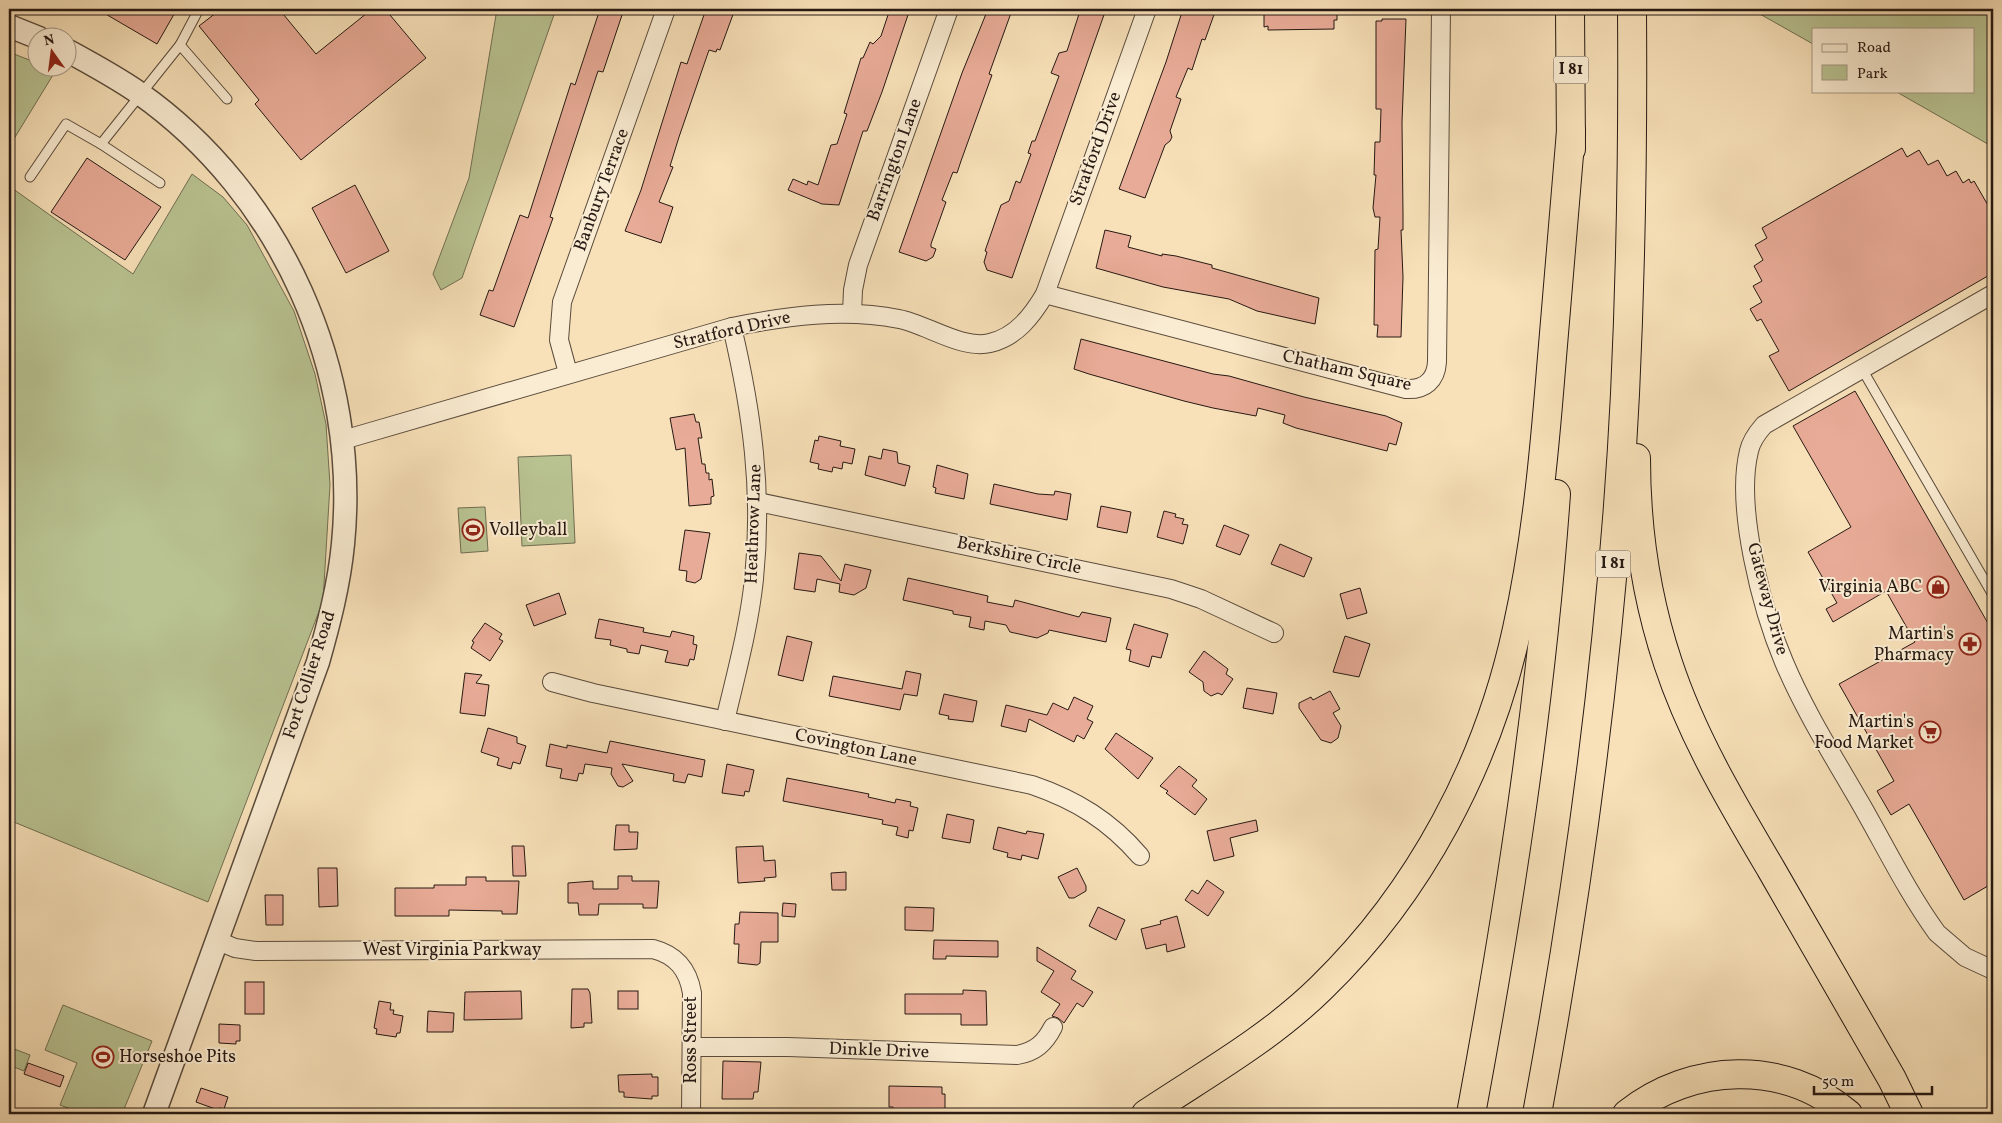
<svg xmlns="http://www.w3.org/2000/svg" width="2002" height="1123" viewBox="0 0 2002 1123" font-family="Vollkorn,serif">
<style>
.green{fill:#b9c392;stroke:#706e52}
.building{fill:#e8ab97;stroke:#261913}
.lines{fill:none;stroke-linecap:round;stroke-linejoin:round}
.service-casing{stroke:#5a4b3c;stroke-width:11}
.minor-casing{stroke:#5a4b3c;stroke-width:20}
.tertiary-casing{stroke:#5a4b3c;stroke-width:25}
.motorway-casing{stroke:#261913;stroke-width:30}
.service{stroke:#faecd2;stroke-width:9}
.minor{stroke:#faecd2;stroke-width:18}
.tertiary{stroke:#faecd2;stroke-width:22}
.motorway{stroke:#f8e1b9;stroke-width:28}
.labels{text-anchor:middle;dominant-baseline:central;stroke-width:4;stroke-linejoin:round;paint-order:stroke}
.shield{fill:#faecd2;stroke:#66584c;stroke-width:1}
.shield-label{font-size:16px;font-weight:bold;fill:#261913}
.street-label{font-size:18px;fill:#261913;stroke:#faecd2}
.poi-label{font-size:18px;fill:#261913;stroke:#faecd2;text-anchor:end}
</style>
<rect width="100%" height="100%" fill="#f8e1b9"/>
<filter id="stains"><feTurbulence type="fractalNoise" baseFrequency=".004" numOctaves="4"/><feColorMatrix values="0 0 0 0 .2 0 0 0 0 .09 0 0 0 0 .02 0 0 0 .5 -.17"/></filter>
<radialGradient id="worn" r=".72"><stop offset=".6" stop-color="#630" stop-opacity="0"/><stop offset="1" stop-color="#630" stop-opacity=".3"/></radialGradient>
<g class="green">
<polygon points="497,9 556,9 462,278 441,290 433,274 469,178"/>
<polygon points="1751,9 1993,9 1993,147 1895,91 1973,91 1973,29 1813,29 1813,44"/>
<polygon points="9,52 37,63 38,68 56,70 9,147"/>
<polygon points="192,174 223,197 247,225 294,311 315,374 326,424 330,485 323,601 208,902 9,820 9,186 133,274"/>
<polygon points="571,455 575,543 522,546 518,457"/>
<polygon points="485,507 488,551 461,553 458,508"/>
<polygon points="63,1005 152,1041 122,1114 84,1114 60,1105 77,1063 45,1050"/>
<polygon points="9,1047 30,1055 24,1071 9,1065"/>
</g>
<g class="building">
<polygon points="97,9 177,9 157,44"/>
<polygon points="221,9 279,9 316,54 372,9 385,9 426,58 301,160 255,104 259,100 199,26"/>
<polygon points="600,9 624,9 603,72 598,71 550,217 553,218 514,327 480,315 489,290 493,291 520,215 528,218 571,83 575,85"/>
<polygon points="706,9 735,9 720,50 717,49 716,52 709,50 679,137 670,166 673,167 659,202 673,207 661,243 625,231 641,190 681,62 687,64"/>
<polygon points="890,9 910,9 882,92 867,131 863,131 839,205 822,204 788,190 793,179 807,185 808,181 818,185 831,145 837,144 847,114 844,113 861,58 863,58 870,42 873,44 881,36"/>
<polygon points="988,9 1008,9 1007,12 1011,13 989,74 992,75 961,161 957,173 953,172 942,200 946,202 931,244 931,247 936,249 933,257 926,261 899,252 962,73"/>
<polygon points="1086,9 1106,9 1012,278 987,270 984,262 987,252 985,251 1001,205 1009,201 1016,181 1020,183 1021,181 1031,154 1028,153 1032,141 1035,141 1059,76 1051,73 1059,53 1067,51 1080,11 1084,13"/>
<polygon points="1183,9 1216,9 1205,40 1202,39 1192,70 1188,68 1176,97 1181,99 1170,131 1172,137 1170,141 1165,145 1145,198 1119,189 1166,62"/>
<polygon points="1264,9 1337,9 1337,20 1334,20 1334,29 1268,30 1268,26 1264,27"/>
<polygon points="1382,19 1406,19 1402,122 1403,215 1403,230 1401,230 1403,277 1401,337 1377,337 1378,325 1374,325 1375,250 1378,249 1380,217 1375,217 1373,208 1376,175 1374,175 1375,142 1380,142 1381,109 1376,109 1376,21 1382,21"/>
<polygon points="1902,148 1907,157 1919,150 1928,165 1938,160 1947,176 1956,171 1963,183 1969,179 1971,183 1974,181 1993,214 1993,273 1789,391 1769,356 1779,351 1761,319 1757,321 1750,309 1762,302 1753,286 1762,281 1754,266 1763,260 1755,245 1767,238 1762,228"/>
<polygon points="87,158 161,207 125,260 51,212"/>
<polygon points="355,185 389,251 346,273 312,208"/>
<polygon points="1105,230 1131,236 1128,247 1162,256 1162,254 1176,256 1212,265 1212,268 1319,298 1315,324 1257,311 1229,299 1163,287 1096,268"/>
<polygon points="1081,339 1213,374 1229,376 1304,397 1386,416 1402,423 1396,445 1389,443 1387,451 1296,428 1283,423 1285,415 1258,408 1256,416 1213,408 1184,401 1089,374 1074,369"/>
<polygon points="1855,391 1993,632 1993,883 1964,900 1909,804 1891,815 1877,791 1894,781 1839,684 1915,642 1886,591 1833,622 1826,609 1837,603 1808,552 1851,527 1793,426"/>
<polygon points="694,414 696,422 699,422 702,438 698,438 702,464 705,464 706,473 709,473 709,480 712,479 714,496 711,497 711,504 689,506 685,448 676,450 670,418"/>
<polygon points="819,436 841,441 840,446 855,449 852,464 843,462 842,469 833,467 832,472 818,469 819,464 810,462 815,440 818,441"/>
<polygon points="883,449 897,452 898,463 910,466 905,486 865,475 869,456 881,459"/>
<polygon points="937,465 968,474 964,499 935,493 936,488 933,487"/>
<polygon points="994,484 1038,494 1054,495 1055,491 1071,494 1067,520 990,504"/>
<polygon points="1101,506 1131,512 1127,533 1097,527"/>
<polygon points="1164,511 1176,514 1175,517 1184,519 1182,524 1188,525 1183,544 1157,537"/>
<polygon points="1224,525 1249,535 1240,555 1216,546"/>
<polygon points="685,530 710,533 701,579 695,583 686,581 687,571 679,570"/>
<polygon points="1280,544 1312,558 1304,577 1271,564"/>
<polygon points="799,553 821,556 841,581 845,564 871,570 866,588 854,595 839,592 840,584 817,579 815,592 794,589"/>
<polygon points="908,578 988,596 987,602 1013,607 1015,600 1079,617 1082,612 1111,618 1106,642 1049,630 1048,633 1037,638 1010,632 1006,625 985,621 984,630 969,627 971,617 953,614 953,611 903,600"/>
<polygon points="1360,588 1367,613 1347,619 1340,594"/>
<polygon points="559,593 566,614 534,626 526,605"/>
<polygon points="599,619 644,628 643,632 670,637 672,631 694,636 693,644 697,645 694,660 690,659 688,666 665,662 668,651 641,645 639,654 627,652 627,649 610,645 611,640 595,638"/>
<polygon points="485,623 502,634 499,639 503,641 490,661 471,648 474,642 472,641"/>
<polygon points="1134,624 1168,634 1161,658 1152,656 1149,667 1129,661 1131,650 1126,649"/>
<polygon points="787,636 812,642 803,681 778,675"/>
<polygon points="1345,636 1370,644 1359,677 1333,672"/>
<polygon points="1204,651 1228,669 1226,674 1233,679 1222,695 1218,693 1211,696 1204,691 1203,682 1189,672"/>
<polygon points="906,671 921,674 917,696 904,694 900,710 829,696 833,676 902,689"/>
<polygon points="465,673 482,675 476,683 489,685 485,716 460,713"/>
<polygon points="1247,688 1277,693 1273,714 1243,708"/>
<polygon points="1330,691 1340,709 1333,713 1341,726 1338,738 1331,743 1321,740 1299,708 1299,703 1311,697 1313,700"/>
<polygon points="944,694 977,701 973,722 948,719 949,716 939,714"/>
<polygon points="1074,697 1093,706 1087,719 1093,722 1084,739 1077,735 1074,742 1029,719 1026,732 1001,726 1006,705 1047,715 1053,703 1068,710"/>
<polygon points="488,728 517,737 517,743 526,746 520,764 513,762 511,769 497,765 499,758 481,752"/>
<polygon points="1116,733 1153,758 1138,779 1105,749"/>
<polygon points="610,741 705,760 702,777 688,774 685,783 673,781 674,774 622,764 633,781 623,787 618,786 611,774 612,768 585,764 583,774 579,773 577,781 560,778 562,769 546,766 550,744 567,748 567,745 607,753"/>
<polygon points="727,764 754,770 749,792 745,791 744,796 722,793"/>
<polygon points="1179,766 1197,780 1192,786 1207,799 1195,815 1166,793 1168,791 1160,786"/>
<polygon points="787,778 869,794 868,797 895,803 896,799 911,802 910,806 918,808 913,831 909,830 908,838 896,835 898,827 882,824 883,820 783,801"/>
<polygon points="947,814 974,820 970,843 942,838"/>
<polygon points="1256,820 1258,831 1230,838 1234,856 1214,861 1207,831"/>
<polygon points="616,825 629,825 629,832 638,832 637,849 614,850"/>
<polygon points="998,827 1026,834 1027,831 1044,834 1038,859 1022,855 1021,860 1007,857 1008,853 993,849"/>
<polygon points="512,846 524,846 526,876 513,876"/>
<polygon points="763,846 764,861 775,860 776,877 764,878 765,881 738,883 736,847"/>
<polygon points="318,868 337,868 338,906 319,907"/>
<polygon points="1077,868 1086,886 1086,891 1074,898 1069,898 1058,877"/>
<polygon points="846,872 846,890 832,890 831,873"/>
<polygon points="618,876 632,876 632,881 659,881 657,908 643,908 643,904 599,904 598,915 579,915 578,903 568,903 568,883 593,881 593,889 618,889"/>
<polygon points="466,877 486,877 486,881 519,881 517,914 502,914 502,911 449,910 449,916 395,916 395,888 434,888 434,885 466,885"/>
<polygon points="1207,880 1224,892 1208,916 1185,900 1192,890 1198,894"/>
<polygon points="265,895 283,895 283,925 266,925"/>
<polygon points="783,903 796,904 795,917 782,916"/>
<polygon points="905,907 934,908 933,931 905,930"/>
<polygon points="1098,907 1125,920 1116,940 1089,926"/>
<polygon points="740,912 778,913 778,942 761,942 760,963 757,965 738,963 739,944 734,944 735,924 739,924"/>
<polygon points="1177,916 1185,947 1167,952 1166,944 1146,949 1141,929 1161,924 1160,921"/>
<polygon points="934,940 998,941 998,957 946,956 946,959 933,959"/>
<polygon points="1037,947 1076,971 1071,979 1093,992 1083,1007 1077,1003 1064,1023 1058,1018 1052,1016 1060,1004 1041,992 1054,971 1037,961"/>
<rect x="245" y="982" width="19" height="32"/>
<polygon points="572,989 588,989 590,993 592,1023 584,1023 584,1027 571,1028"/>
<polygon points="963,990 986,991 987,1025 961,1025 961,1014 905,1014 905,994 963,994"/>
<polygon points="521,991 522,1019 464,1020 465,992"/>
<rect x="618" y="991" width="20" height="18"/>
<polygon points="379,1001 391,1003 390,1010 394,1010 393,1014 403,1016 400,1033 397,1033 396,1037 376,1034 377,1029 374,1028"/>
<polygon points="428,1011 454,1013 453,1032 427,1032"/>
<polygon points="219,1024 240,1025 240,1041 236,1041 236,1044 219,1043"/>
<polygon points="723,1061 761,1062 758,1092 754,1092 753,1099 722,1099"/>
<polygon points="28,1063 64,1076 60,1087 24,1074"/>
<polygon points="652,1074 652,1077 658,1077 658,1096 652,1096 652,1099 624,1097 624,1092 619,1092 618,1075"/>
<polygon points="889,1086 942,1087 942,1094 945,1094 945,1114 915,1114 915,1110 893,1110 893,1107 889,1107"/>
<polygon points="201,1088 228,1097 224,1109 219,1108 218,1110 196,1102"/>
</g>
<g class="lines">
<g class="service-casing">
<g id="service">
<polyline points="180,45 199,9"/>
<polyline points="30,177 66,124 101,144"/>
<polyline points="160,183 101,144 180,45 227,99"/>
<polyline points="1862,369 1993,595"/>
<polyline points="9,1112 11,1114"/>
</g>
</g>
<g class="minor-casing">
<g id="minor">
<path d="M1045,294l361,95c19,1 30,-9 31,-27l4,-353"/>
<path d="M1993,294l-229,131c-7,8 -13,16 -15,26 -14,56 13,159 35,211 21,50 51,97 78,144 24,42 46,87 75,127l28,24 28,13"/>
<polyline points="852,313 853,290 858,265 949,9"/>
<polyline points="568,373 559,340 562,302 666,9"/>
<path d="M343,440l389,-113c55,-11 111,-19 167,-8 27,5 63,31 91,24 26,-6 42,-27 55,-49l102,-285"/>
<polyline points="758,502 1171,589 1201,599 1274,633"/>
<path d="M552,682l41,11 439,92c44,15 78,36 108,71"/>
<path d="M725,721c11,-47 24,-94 29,-142 9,-88 -2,-167 -22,-252"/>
<path d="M218,941l17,7 21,3 397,-2c23,6 35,20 39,44l-1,121"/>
<path d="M692,1047h96l229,8c18,-3 28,-12 36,-28"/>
</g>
</g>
<g class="tertiary-casing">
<g id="tertiary">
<polyline points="9,26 39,38"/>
<path d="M68,51c24,13 48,26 71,42 143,101 221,278 204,451 -4,41 -14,79 -25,118l-164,452"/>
</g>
</g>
<g class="motorway-casing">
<g id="motorway">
<polyline points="1570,9 1571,149"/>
<path d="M1636,458c0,69 10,139 32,205 24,73 64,140 103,206 40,70 81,140 121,210l17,35"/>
<path d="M1146,1114c60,-40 123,-75 175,-126 99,-96 167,-225 196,-359 19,-86 27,-173 34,-260 7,-79 14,-158 20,-238"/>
<path d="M1471,1114c38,-205 70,-411 85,-620"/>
<path d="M1537,1114c44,-238 76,-478 88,-720 6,-128 8,-257 7,-385"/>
<path d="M1627,1114c65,-51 157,-55 221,0"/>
</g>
</g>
<use href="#service" class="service"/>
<use href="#minor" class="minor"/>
<use href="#tertiary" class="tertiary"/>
<use href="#motorway" class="motorway"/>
</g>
<defs>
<g id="stadium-ring" transform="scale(1.125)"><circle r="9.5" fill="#faecd2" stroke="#8f2418" stroke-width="1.5"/><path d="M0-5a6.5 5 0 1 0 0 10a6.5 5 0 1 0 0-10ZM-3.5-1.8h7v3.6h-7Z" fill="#8f2418"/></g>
<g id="shop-ring" transform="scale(1.125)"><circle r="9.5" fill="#faecd2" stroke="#8f2418" stroke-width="1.5"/><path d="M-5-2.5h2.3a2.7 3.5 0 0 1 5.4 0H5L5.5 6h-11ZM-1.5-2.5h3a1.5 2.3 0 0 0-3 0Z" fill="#8f2418"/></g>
<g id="pharmacy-ring" transform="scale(1.125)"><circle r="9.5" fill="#faecd2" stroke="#8f2418" stroke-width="1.5"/><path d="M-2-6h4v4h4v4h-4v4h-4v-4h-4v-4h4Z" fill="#8f2418"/></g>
<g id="supermarket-ring" transform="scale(1.125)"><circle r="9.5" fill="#faecd2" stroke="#8f2418" stroke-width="1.5"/><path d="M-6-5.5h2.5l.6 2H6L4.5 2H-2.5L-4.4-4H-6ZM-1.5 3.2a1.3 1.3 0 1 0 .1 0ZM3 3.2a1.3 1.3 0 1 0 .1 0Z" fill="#8f2418"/></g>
</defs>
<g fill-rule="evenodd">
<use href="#stadium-ring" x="473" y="530"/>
<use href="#shop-ring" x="1938" y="587"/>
<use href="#pharmacy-ring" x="1970" y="644"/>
<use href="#supermarket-ring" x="1930" y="732"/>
<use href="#stadium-ring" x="103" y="1057"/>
</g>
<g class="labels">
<g class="shield">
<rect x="1553.5" y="56.5" width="35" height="27" rx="4"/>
<rect x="1595.5" y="550.5" width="35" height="27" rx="4"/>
</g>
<g class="shield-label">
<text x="1571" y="70">I 81</text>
<text x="1613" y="564">I 81</text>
</g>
<g class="street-label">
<text transform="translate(1096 149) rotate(-70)">Stratford Drive</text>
<text transform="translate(895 160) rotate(-70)">Barrington Lane</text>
<text transform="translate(602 190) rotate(-70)">Banbury Terrace</text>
<text transform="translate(732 331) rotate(-13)">Stratford Drive</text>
<text transform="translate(1347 371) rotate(13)">Chatham Square</text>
<text transform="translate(754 524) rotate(-88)">Heathrow Lane</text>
<text transform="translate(1019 556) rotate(12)">Berkshire Circle</text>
<text transform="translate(1767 599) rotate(75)">Gateway Drive</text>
<text transform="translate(310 675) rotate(-72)">Fort Collier Road</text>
<text transform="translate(856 748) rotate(12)">Covington Lane</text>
<text x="452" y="950">West Virginia Parkway</text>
<text transform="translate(691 1040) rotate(-90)">Ross Street</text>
<text transform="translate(879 1051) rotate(2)">Dinkle Drive</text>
</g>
<g class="poi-label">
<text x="489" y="530" text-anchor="start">Volleyball</text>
<text x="1922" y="587">Virginia ABC</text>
<text x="1954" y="634">Martin's<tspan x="1954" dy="21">Pharmacy</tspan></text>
<text x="1914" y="722">Martin's<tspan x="1914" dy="21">Food Market</tspan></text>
<text x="119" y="1057" text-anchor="start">Horseshoe Pits</text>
</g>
</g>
<rect width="2002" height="1123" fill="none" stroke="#f8e1b9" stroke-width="30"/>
<rect x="10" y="10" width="1982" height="1103" fill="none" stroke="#261913" stroke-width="2.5"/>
<rect x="15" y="15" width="1972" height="1093" fill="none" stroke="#261913"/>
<rect x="1812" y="28" width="162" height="65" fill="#faecd2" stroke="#a59886"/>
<rect x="1822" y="44" width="25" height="8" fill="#faecd2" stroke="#a59886"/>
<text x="1857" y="52" font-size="15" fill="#261913">Road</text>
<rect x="1822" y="65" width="25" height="15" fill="#b9c392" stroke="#a59886"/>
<text x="1857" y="78" font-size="15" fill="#261913">Park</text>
<g transform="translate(52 52) rotate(346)"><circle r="24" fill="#faecd2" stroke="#a59886"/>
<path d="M0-4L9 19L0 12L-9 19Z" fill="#8f2418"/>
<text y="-8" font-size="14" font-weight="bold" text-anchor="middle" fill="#261913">N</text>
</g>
<path d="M1814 1086v8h118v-8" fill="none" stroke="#261913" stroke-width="2.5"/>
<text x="1822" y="1086" font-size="15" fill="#261913" stroke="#faecd2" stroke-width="4" paint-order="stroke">50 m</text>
<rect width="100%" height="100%" filter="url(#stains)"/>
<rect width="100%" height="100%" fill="url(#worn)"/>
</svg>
